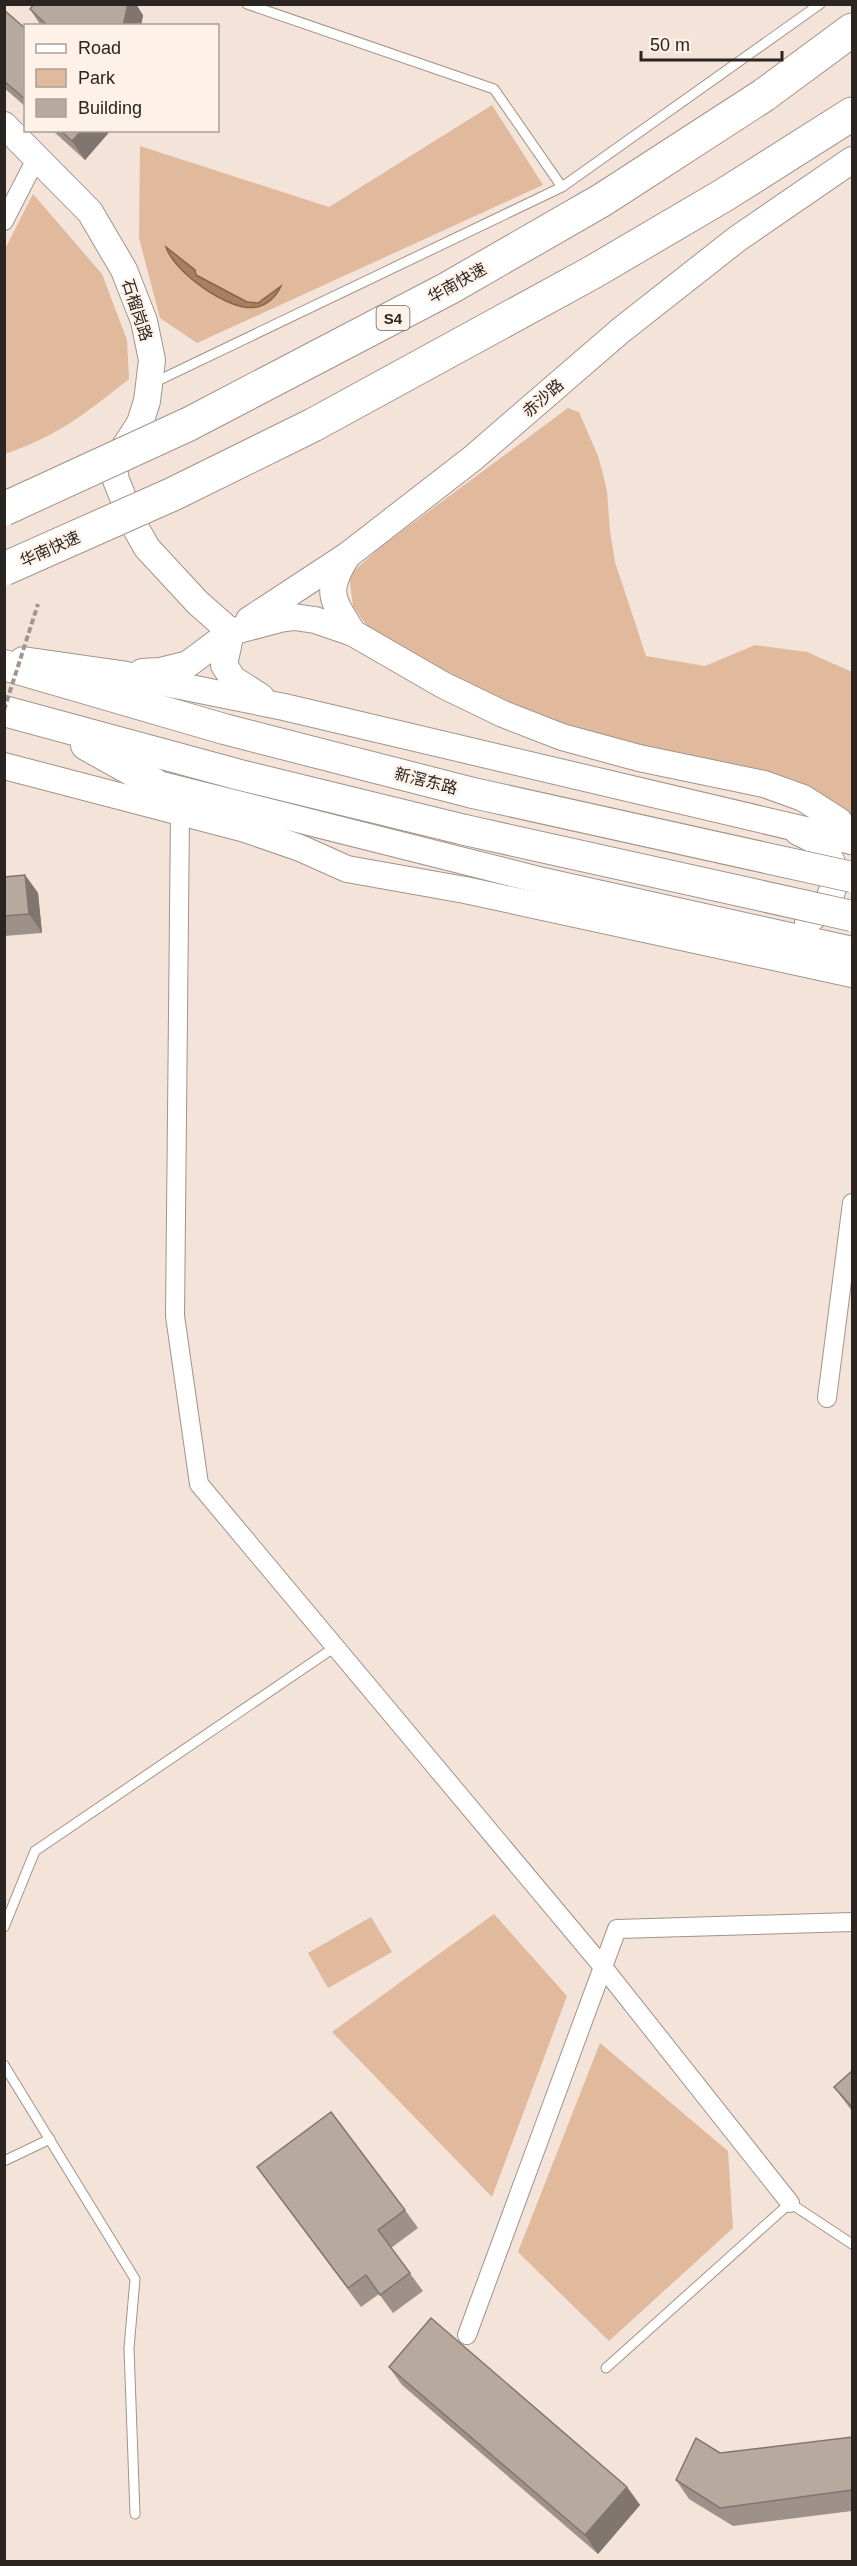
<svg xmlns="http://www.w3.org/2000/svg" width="857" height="2566" viewBox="0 0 857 2566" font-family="Arial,'Noto Sans SC',sans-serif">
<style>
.green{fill:#e1ba9e}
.water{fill:#a97f5f;stroke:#83644c;stroke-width:1.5}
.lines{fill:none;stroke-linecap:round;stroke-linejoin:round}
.service-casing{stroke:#a29489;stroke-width:11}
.minor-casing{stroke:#a29489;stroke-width:20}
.secondary-casing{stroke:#a29489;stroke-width:28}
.trunk-casing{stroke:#a29489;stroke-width:32}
.motorway-casing{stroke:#a29489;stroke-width:35}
.service{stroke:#fff;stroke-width:9}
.minor{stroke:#fff;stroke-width:18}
.secondary{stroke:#fff;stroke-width:26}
.trunk{stroke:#fff;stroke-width:30}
.motorway{stroke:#fff;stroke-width:33}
.trunk-bridge-casing{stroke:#a29489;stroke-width:32;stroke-linecap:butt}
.motorway-bridge-casing{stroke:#a29489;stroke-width:35;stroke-linecap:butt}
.path-bridge{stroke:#a2968e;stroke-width:4;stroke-dasharray:6 3;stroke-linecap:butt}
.trunk-bridge{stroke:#fff;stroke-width:30}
.motorway-bridge{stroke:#fff;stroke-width:33}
.wall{fill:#9e9189}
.shaded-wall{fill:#81766f}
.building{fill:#b8a99f;stroke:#81766f;stroke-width:1.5}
.labels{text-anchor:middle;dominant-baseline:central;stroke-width:4.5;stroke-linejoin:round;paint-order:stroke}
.shield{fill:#fef1e8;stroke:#6a625d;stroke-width:1.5}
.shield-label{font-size:15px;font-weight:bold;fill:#2b2521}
.street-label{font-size:16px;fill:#2b2521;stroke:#fef1e8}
</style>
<rect width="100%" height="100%" fill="#f3e3d8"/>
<g class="green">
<polygon points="492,105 543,185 197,343 160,318 139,238 140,146 329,207"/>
<path d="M33,194l69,80 25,66 2,39c-43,34 -71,57 -124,75v-205z"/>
<polygon points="568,408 579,412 598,456 603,474 607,491 610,531 615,562 646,656 705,666 755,645 807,652 852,672 852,817 844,810 630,747 504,704 368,627 353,607 349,575 382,546"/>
<polygon points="494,1914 567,1996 492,2197 332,2032"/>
<polygon points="371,1917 392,1952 328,1988 308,1953"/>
<polygon points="600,2043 728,2151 733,2228 609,2341 518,2252"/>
</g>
<path class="water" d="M166,247l29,23 1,5 51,27 11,1 23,-17c-5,11 -12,18 -24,21 -27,6 -83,-35 -91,-60z"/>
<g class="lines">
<g class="service-casing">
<g id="service">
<polyline points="247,4 494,89 562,187"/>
<polyline points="153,383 562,187 820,4"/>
<polyline points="4,1927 35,1851 335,1647"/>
<polyline points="4,2065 135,2279 129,2348 135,2514"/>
<polyline points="4,2161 50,2139"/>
<polyline points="606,2368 790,2203 852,2244"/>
</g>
</g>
<g class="minor-casing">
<g id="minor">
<polyline points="4,221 37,157"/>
<polyline points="180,813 175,1316 199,1484 603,1967 790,2203"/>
<polyline points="827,1398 852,1203"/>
<polyline points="467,2335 617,1929 852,1922"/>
</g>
</g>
<g class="secondary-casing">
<g id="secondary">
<polyline points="4,125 90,212 124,270 144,321 152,360 147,401 140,423 120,454 114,470 116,480 134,525 147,548 198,603 231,632"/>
<path d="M347,556c-22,36 -16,42 6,77"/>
<polyline points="249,620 348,555 473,458 620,331 737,239 852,160"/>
<polyline points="231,632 224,665 233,679 261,697"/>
<polyline points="23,660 121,674 284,707 852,841"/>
<polyline points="142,672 160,671 188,664 231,632 280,619 294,617 315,620 353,633 443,685 503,714 562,737 639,758 764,784 803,798 839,821 852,841"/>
<polyline points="4,766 245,829 300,848 347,869 465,890 852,974"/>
<polyline points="154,783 543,881 852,950"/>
<path d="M798,832c45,19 49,60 10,89"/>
</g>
</g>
<g class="trunk-casing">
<g id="trunk">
<polyline points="4,665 224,729 473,793"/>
<polyline points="4,711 240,775 465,830"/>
<polyline points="86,745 154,783"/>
</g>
</g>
<g class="motorway-casing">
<g id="motorway">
<polyline points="764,95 852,30"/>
<polyline points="313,425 593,272 724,195 852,114"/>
</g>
</g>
<use href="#service" class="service"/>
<use href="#minor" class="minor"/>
<use href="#secondary" class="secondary"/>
<use href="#trunk" class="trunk"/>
<use href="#motorway" class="motorway"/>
<g class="trunk-bridge-casing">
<g id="trunk-bridge">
<polyline points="473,793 852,877"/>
<polyline points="465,830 852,916"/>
</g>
</g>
<g class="motorway-bridge-casing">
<g id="motorway-bridge">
<polyline points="4,509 189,424 449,288 602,200 764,95"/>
<polyline points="4,569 173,494 313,425"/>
</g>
</g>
<polyline class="path-bridge" points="4,710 38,604"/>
<use href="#trunk-bridge" class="trunk-bridge"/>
<use href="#motorway-bridge" class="motorway-bridge"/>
</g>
<g class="wall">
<polygon points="30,9 143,15 141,26 41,26"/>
<polygon points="4,10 26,29 26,107 4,88"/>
<polygon points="52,130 111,130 85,160"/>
<polygon points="25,875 38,893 42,933 4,936 4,877"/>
<polygon points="852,2071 852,2111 834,2087"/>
<polygon points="257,2167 405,2210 418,2228 391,2248 423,2291 393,2313 379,2294 361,2307"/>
<polygon points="389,2367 627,2487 640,2505 598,2554 402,2385"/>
<polygon points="852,2437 852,2511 733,2526 689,2499 676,2480 720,2453"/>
</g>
<g class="shaded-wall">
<polygon points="128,4 136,4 143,15 141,26 123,26"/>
<polygon points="82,130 111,130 85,160 72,141"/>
<polygon points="25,875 38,893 42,933 29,914"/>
<polygon points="627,2487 640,2505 598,2554 585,2535"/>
</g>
<g class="building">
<polygon points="34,4 128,4 123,26 48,26 30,9"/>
<polygon points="4,10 26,29 26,100 4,81"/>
<polygon points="60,130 82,130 72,141"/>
<polygon points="25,875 29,914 4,916 4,877"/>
<polygon points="852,2071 852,2107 834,2087"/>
<polygon points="331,2112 405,2210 378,2230 410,2273 380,2295 366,2275 348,2288 257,2167"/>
<polygon points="431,2318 627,2487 585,2535 389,2367"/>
<polygon points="852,2437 852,2490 720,2508 676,2480 696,2438 720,2453"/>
</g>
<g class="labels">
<rect class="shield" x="376.5" y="306" width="33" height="24" rx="4.5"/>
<g class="shield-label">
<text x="393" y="318">S4</text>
</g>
<g class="street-label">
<text transform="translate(457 283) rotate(-29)">华南快速</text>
<text transform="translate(137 310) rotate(72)">石榴岗路</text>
<text transform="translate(543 398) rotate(-41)">赤沙路</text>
<text transform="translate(50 549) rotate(-24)">华南快速</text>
<text transform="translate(426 781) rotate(14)">新滘东路</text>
</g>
</g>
<rect width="857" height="2566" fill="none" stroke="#2b2521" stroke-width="12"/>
<rect x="24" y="24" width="195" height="108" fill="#fef1e8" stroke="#aa9f98" stroke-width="1.5"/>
<rect x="36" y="44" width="30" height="9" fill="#ffffff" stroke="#aa9f98" stroke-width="1.5"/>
<text x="78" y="54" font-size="18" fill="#2b2521">Road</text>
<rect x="36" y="69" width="30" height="18" fill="#e1ba9e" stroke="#aa9f98" stroke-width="1.5"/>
<text x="78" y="84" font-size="18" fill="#2b2521">Park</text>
<rect x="36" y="99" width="30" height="18" fill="#b8a99f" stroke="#aa9f98" stroke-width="1.5"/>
<text x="78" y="114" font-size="18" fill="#2b2521">Building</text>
<path d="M641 51v9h141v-9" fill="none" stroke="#2b2521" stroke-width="3"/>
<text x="650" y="51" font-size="18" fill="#2b2521" stroke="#fef1e8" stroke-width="4.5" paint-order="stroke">50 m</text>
</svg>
